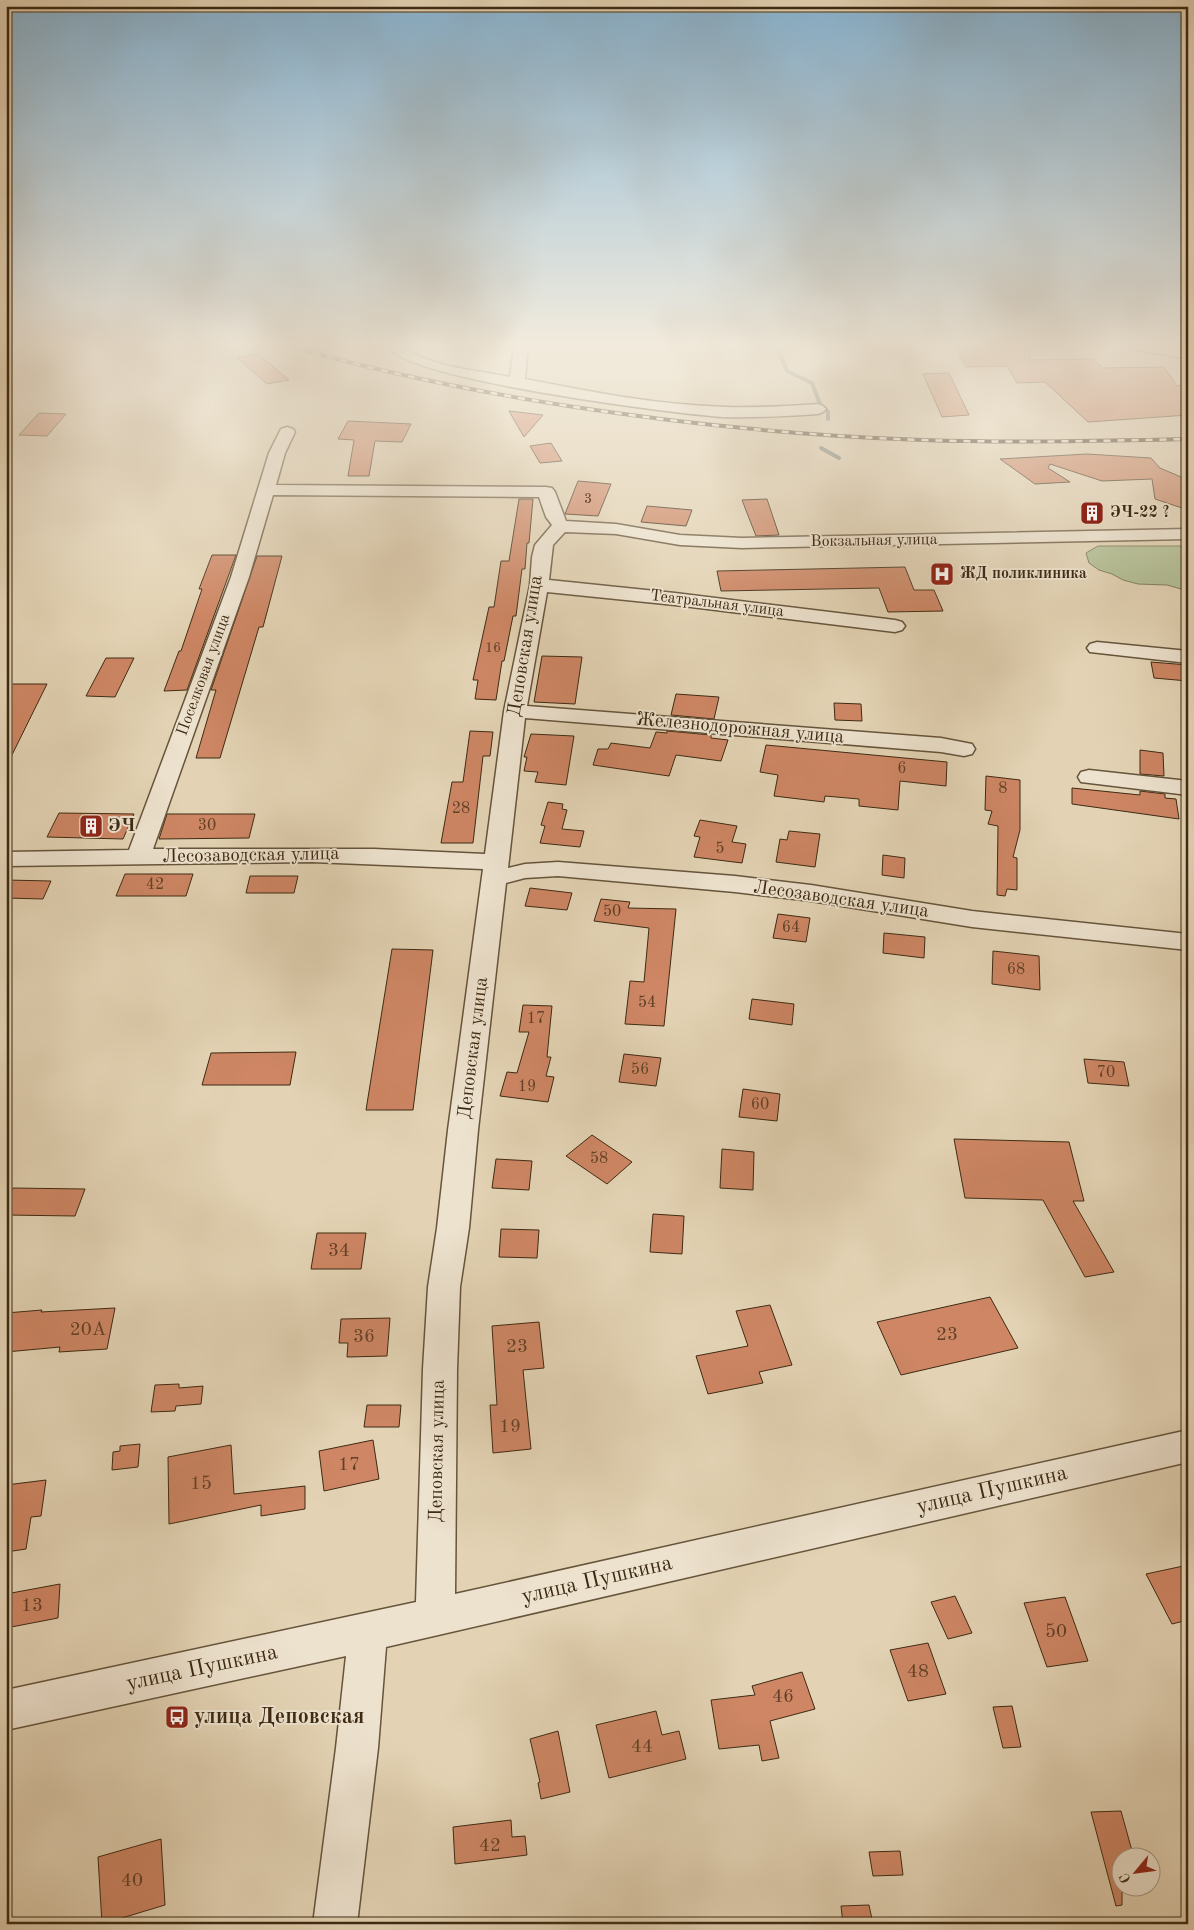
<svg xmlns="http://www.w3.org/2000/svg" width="1194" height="1930" viewBox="0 0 1194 1930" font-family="'Old Standard TT',serif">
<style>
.green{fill:#aebe91;stroke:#767452}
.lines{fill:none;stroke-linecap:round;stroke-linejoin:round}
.stream{stroke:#747e75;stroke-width:4}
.building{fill:#ce8664;stroke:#3d2a13}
.minor-casing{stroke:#66543b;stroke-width:3}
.minor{fill:#ede2ce;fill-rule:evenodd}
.rail-casing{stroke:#3d2a13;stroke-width:4}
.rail{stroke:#ede2ce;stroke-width:2.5;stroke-dasharray:7;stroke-linecap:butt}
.labels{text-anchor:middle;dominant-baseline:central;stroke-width:4;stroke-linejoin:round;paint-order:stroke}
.far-number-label{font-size:14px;fill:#614127}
.far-poi-label{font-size:16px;font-weight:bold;fill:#3d2a13;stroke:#ede2ce;text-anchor:start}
.far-street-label{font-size:16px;fill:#3d2a13;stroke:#ede2ce}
.number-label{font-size:16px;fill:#614127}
.street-label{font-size:19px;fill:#3d2a13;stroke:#ede2ce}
.poi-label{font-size:19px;font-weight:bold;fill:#3d2a13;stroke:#ede2ce;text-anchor:start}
.near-number-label{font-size:19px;fill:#614127}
.near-street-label{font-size:22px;fill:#3d2a13;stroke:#ede2ce}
.near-poi-label{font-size:22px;font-weight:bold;fill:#3d2a13;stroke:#ede2ce;text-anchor:start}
</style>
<rect width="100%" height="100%" fill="#e3d3b4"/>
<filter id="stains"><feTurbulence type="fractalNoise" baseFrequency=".004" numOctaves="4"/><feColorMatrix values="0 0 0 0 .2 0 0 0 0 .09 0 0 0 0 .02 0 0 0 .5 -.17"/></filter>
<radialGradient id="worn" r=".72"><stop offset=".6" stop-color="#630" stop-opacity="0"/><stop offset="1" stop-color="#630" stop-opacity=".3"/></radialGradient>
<polygon class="green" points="1098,546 1188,546 1188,591 1167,585 1138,584 1123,580 1112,574 1099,570 1089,563 1086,553"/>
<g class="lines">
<g class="stream">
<polyline points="776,345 787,371 812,383 820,404 828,412 828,419"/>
<polyline points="821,448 839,458"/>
</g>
</g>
<g class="building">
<polygon points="954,345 1030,345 1030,360 1094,359 1102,368 1164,367 1177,386 1188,385 1188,415 1088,422 1045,382 1017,383 1007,366 966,367"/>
<polygon points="258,354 289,380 267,384 237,358"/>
<polygon points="949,373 969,415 942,417 923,374"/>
<polygon points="509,411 543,415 524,437"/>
<polygon points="39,413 66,414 47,436 19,435"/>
<polygon points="348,421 411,424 402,442 375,441 369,476 348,476 354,440 338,439"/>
<polygon points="551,443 562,461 540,463 530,446"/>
<polygon points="1087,454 1151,458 1160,468 1188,480 1188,510 1155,499 1152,479 1102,481 1050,464 1048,468 1070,482 1035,484 1000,459"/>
<polygon points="578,481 611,484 598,516 565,514"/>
<polygon points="519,499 533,499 529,543 527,543 525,569 522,569 516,616 513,616 504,661 502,661 496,700 475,699 478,680 473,680 489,607 494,607 501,561 509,561"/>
<polygon points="767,499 779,535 756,536 742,500"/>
<polygon points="647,506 692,510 686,526 641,522"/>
<polygon points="212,555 236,555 187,690 164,691 179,651 181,651 202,589 199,589"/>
<polygon points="257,556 282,556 263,627 259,627 220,758 196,758 216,690 211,690"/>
<polygon points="905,567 914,590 934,590 943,611 888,612 879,588 721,591 717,571"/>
<polygon points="542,656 582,657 575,704 534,702"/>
<polygon points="106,658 134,658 115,697 86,696"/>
<polygon points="1151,662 1188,665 1188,681 1154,678"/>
<polygon points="6,684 47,684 6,767"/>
<polygon points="676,694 719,697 714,719 671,715"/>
<polygon points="834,703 861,704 862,721 835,720"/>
<polygon points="470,731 493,732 490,756 483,756 473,843 441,843 452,782 463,782"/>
<polygon points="667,731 711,735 711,738 728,740 721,761 676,755 669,776 593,765 598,749 608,749 611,743 650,748 656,732 667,733"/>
<polygon points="531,734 574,736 566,785 535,782 538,772 524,771 527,757 524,757"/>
<polygon points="766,745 947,762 946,786 900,781 898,810 859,806 859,799 825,796 824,802 774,796 778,775 760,772"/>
<polygon points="1140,750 1163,753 1164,776 1140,774"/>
<polygon points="986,776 1020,780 1020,830 1013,857 1017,858 1017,890 1007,889 1005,896 997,895 998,826 988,824 992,811 985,810"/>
<polygon points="1072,788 1140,795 1140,791 1165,794 1165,798 1176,799 1179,819 1072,804"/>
<polygon points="548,802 563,804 562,809 567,810 562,829 584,831 580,847 540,843 545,826 541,825"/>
<polygon points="59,813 134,814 123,839 47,837"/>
<polygon points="167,814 255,814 249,838 159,839"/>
<polygon points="700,820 737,826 732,842 746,844 742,863 694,857 700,837 694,836"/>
<polygon points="789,831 820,834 815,867 776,862 780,839 787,840"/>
<polygon points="883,855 905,858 904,878 882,875"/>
<polygon points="125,874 193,874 186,896 116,896"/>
<polygon points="250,876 298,876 294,893 246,893"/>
<polygon points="6,880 51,881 43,899 6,898"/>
<polygon points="530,888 572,893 567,910 525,906"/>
<polygon points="601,899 630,902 628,908 676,909 664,1026 625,1024 630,981 644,982 649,928 594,921"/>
<polygon points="778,914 810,918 806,942 773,938"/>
<polygon points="884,933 925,937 924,958 883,953"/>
<polygon points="392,949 433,950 413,1110 366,1110"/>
<polygon points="993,951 1039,956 1040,990 992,984"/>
<polygon points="752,999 794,1004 792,1025 749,1019"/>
<polygon points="523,1005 552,1006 547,1057 551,1057 546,1076 554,1077 548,1102 500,1096 507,1072 517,1073 529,1032 519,1032"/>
<polygon points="296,1052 290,1085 202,1085 211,1053"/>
<polygon points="624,1054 661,1058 656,1086 619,1082"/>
<polygon points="1084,1059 1124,1062 1129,1086 1088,1083"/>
<polygon points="743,1089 780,1094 777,1121 739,1117"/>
<polygon points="592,1135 632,1162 607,1184 566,1156"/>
<polygon points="954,1139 1069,1142 1084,1201 1073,1201 1114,1272 1085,1277 1043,1200 965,1198"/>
<polygon points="722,1149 754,1152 753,1190 720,1188"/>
<polygon points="496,1159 532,1161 529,1190 492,1188"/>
<polygon points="13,1188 85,1189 75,1216 6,1215 6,1206"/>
<polygon points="653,1214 684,1216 682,1254 650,1252"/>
<polygon points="501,1229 539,1230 537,1258 499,1257"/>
<polygon points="317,1233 366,1233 361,1269 311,1269"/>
<polygon points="990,1297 1018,1348 901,1375 877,1322"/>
<polygon points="770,1305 792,1365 759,1372 763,1383 708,1394 696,1356 748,1346 736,1311"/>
<polygon points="115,1308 107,1349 59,1352 60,1347 6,1352 6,1313 42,1310 41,1312"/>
<polygon points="390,1318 387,1356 347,1357 348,1343 339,1343 341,1319"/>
<polygon points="539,1322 544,1368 523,1370 531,1449 493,1453 490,1405 497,1405 492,1326"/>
<polygon points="179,1384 179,1388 203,1386 201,1404 176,1406 175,1411 151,1412 155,1385"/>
<polygon points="367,1405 401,1405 399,1427 364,1427"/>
<polygon points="373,1440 379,1479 324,1491 319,1451"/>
<polygon points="140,1444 138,1467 112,1470 113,1452 120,1451 120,1446"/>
<polygon points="231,1445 234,1494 305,1486 305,1509 261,1516 261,1505 169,1524 168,1457"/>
<polygon points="46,1480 41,1516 31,1517 26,1549 6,1552 6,1485"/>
<polygon points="1188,1565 1188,1620 1172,1624 1146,1574"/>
<polygon points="60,1584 58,1618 6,1628 6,1594"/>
<polygon points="955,1596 972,1633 948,1639 931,1602"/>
<polygon points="1065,1597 1088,1661 1047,1667 1024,1603"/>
<polygon points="928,1643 946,1694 908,1701 890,1650"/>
<polygon points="802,1672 815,1709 770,1721 779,1758 762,1761 759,1745 719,1749 711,1700 755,1695 752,1686"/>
<polygon points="1012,1706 1021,1747 1003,1748 993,1707"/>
<polygon points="656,1711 662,1735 679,1731 686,1759 609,1778 596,1725"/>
<polygon points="558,1731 570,1792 541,1799 538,1783 540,1782 530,1739"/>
<polygon points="1121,1811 1134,1858 1122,1858 1122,1905 1116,1906 1091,1812"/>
<polygon points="511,1820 512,1837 525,1836 527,1855 455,1864 453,1827"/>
<polygon points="161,1839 165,1905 102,1924 98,1857"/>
<polygon points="900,1851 903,1875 873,1876 869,1852"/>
<polygon points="869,1905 873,1924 843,1924 841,1906"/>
</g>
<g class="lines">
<g class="minor-casing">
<g id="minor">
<path d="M392,345h14l-1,3c29,20 72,22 105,29l4,-32h14l-3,34c66,13 134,26 201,28 31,1 61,-1 92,-3l5,2 3,3 -3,3 -5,2c-31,2 -63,4 -95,3 -48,-3 -310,-37 -332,-68z"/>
<polygon points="1127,345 1160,345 1188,351 1188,359 1134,349"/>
<path d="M287,427l6,2 2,3 -10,21 -9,32 270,2 6,1 3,4 11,29 50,3 64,11 62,3 446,-9v10l-446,9 -62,-3 -64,-11 -51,-2 -12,13 -4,35 126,13 220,27 7,2 3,4 -3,4 -7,2 -220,-27 -128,-13 -20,114 414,32 31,6 3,5 -3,5 -8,2 -23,-4 -416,-34 -17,150 17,-4 33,-2 177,14 76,9 161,26 216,23v16l-216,-23 -161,-26 -76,-9 -177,-16 -33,2 -19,5 -28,247 -9,98 -9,59 -3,82 -2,225 733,-164v32l-802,185 -8,101 -21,176h-44l23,-176 10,-92 -340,74v-40l410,-88 7,-233 5,-82 9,-59 11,-98 35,-261 -171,-7 -306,4v-14l123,-2 102,-273 38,-124 12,-24zM273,495l266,2 7,20 6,8 -17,20 -3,12 -2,28 -26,126 -19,143 -111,-5h-221l96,-272z"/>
<polygon points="1097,642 1188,651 1188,663 1090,652 1087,648 1090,644"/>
<polygon points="1089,770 1188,781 1188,795 1081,782 1078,777 1081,772"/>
</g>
</g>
<use href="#minor" class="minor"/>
<g class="rail-casing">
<path id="rail" d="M286,345c92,27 187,46 282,61 117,18 235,30 355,34 88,3 177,1 265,-1"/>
</g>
<use href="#rail" class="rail"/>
</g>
<linearGradient id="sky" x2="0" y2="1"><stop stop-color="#88b5d4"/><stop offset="0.56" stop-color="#f2ebdd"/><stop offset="1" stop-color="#f2ebdd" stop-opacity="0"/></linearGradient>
<rect width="1194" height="616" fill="url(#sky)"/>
<defs>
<g id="building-square" transform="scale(1.25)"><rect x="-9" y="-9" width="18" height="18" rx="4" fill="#8f2418" stroke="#ede2ce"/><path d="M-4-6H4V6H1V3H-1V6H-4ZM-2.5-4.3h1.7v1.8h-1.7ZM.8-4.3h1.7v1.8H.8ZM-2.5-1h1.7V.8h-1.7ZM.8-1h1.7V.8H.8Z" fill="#fff"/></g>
<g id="hospital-square" transform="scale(1.25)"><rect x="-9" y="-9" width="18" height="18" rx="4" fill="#8f2418" stroke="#ede2ce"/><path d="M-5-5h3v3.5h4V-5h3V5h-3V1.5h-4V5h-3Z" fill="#fff"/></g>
<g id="bus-square" transform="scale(1.25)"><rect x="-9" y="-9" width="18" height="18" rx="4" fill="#8f2418" stroke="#ede2ce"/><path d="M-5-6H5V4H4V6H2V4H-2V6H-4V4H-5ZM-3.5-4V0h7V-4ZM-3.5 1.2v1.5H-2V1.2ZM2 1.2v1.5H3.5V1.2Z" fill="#fff"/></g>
</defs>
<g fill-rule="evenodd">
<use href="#building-square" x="1092" y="513"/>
<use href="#hospital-square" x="942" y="574"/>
<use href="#building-square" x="91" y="826"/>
<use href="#bus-square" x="177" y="1717"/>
</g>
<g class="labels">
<g class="far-number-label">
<text x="588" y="499">3</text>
<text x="493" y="648">16</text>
</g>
<g class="far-poi-label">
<text x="1110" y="513">ЭЧ-22 ?</text>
<text x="960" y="574">ЖД поликлиника</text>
</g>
<g class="far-street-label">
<text transform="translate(874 541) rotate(-1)">Вокзальная улица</text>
<text transform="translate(717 604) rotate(7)">Театральная улица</text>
<text transform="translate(204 675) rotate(-70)">Поселковая улица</text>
</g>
<g class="number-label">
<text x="902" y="769">6</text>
<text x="1003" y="789">8</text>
<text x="461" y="809">28</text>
<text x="207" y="826">30</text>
<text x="720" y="849">5</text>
<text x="155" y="885">42</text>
<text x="612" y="912">50</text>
<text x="791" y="928">64</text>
<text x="1016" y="970">68</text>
<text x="647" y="1003">54</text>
<text x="536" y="1019">17</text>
<text x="640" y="1070">56</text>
<text x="1106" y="1073">70</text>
<text x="527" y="1087">19</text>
<text x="760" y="1105">60</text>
<text x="599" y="1159">58</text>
</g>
<g class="street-label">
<text transform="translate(526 646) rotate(-81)">Деповская улица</text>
<text transform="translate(740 729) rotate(5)">Железнодорожная улица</text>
<text transform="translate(251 856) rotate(-1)">Лесозаводская улица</text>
<text transform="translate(841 900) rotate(8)">Лесозаводская улица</text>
<text transform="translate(474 1048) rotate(-83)">Деповская улица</text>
<text transform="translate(438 1451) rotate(-89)">Деповская улица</text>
</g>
<g class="poi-label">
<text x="108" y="826">ЭЧ</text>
</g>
<g class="near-number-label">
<text x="339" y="1251">34</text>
<text x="88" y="1330">20А</text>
<text x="947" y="1335">23</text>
<text x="364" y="1337">36</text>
<text x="517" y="1347">23</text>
<text x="510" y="1427">19</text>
<text x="349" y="1465">17</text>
<text x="201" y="1484">15</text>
<text x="32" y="1606">13</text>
<text x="1056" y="1632">50</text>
<text x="918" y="1672">48</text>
<text x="783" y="1697">46</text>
<text x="642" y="1747">44</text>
<text x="490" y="1846">42</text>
<text x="132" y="1881">40</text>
</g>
<g class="near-street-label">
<text transform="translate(992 1490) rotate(-13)">улица Пушкина</text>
<text transform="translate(597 1580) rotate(-13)">улица Пушкина</text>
<text transform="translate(202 1668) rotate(-12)">улица Пушкина</text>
</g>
<g class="near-poi-label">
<text x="194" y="1717">улица Деповская</text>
</g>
</g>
<rect width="1194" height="1930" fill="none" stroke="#e3d3b4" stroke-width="25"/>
<rect x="8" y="8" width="1179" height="1915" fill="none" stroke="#3d2a13" stroke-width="2.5"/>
<rect x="12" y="12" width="1169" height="1905" fill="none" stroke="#3d2a13"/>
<g transform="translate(1136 1872) rotate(241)"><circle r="24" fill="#ede2ce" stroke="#a79883"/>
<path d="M0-4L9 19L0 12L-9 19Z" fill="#8f2418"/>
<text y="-8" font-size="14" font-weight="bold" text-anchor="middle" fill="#3d2a13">С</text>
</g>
<rect width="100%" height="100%" filter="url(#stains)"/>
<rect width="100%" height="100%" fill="url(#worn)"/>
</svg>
